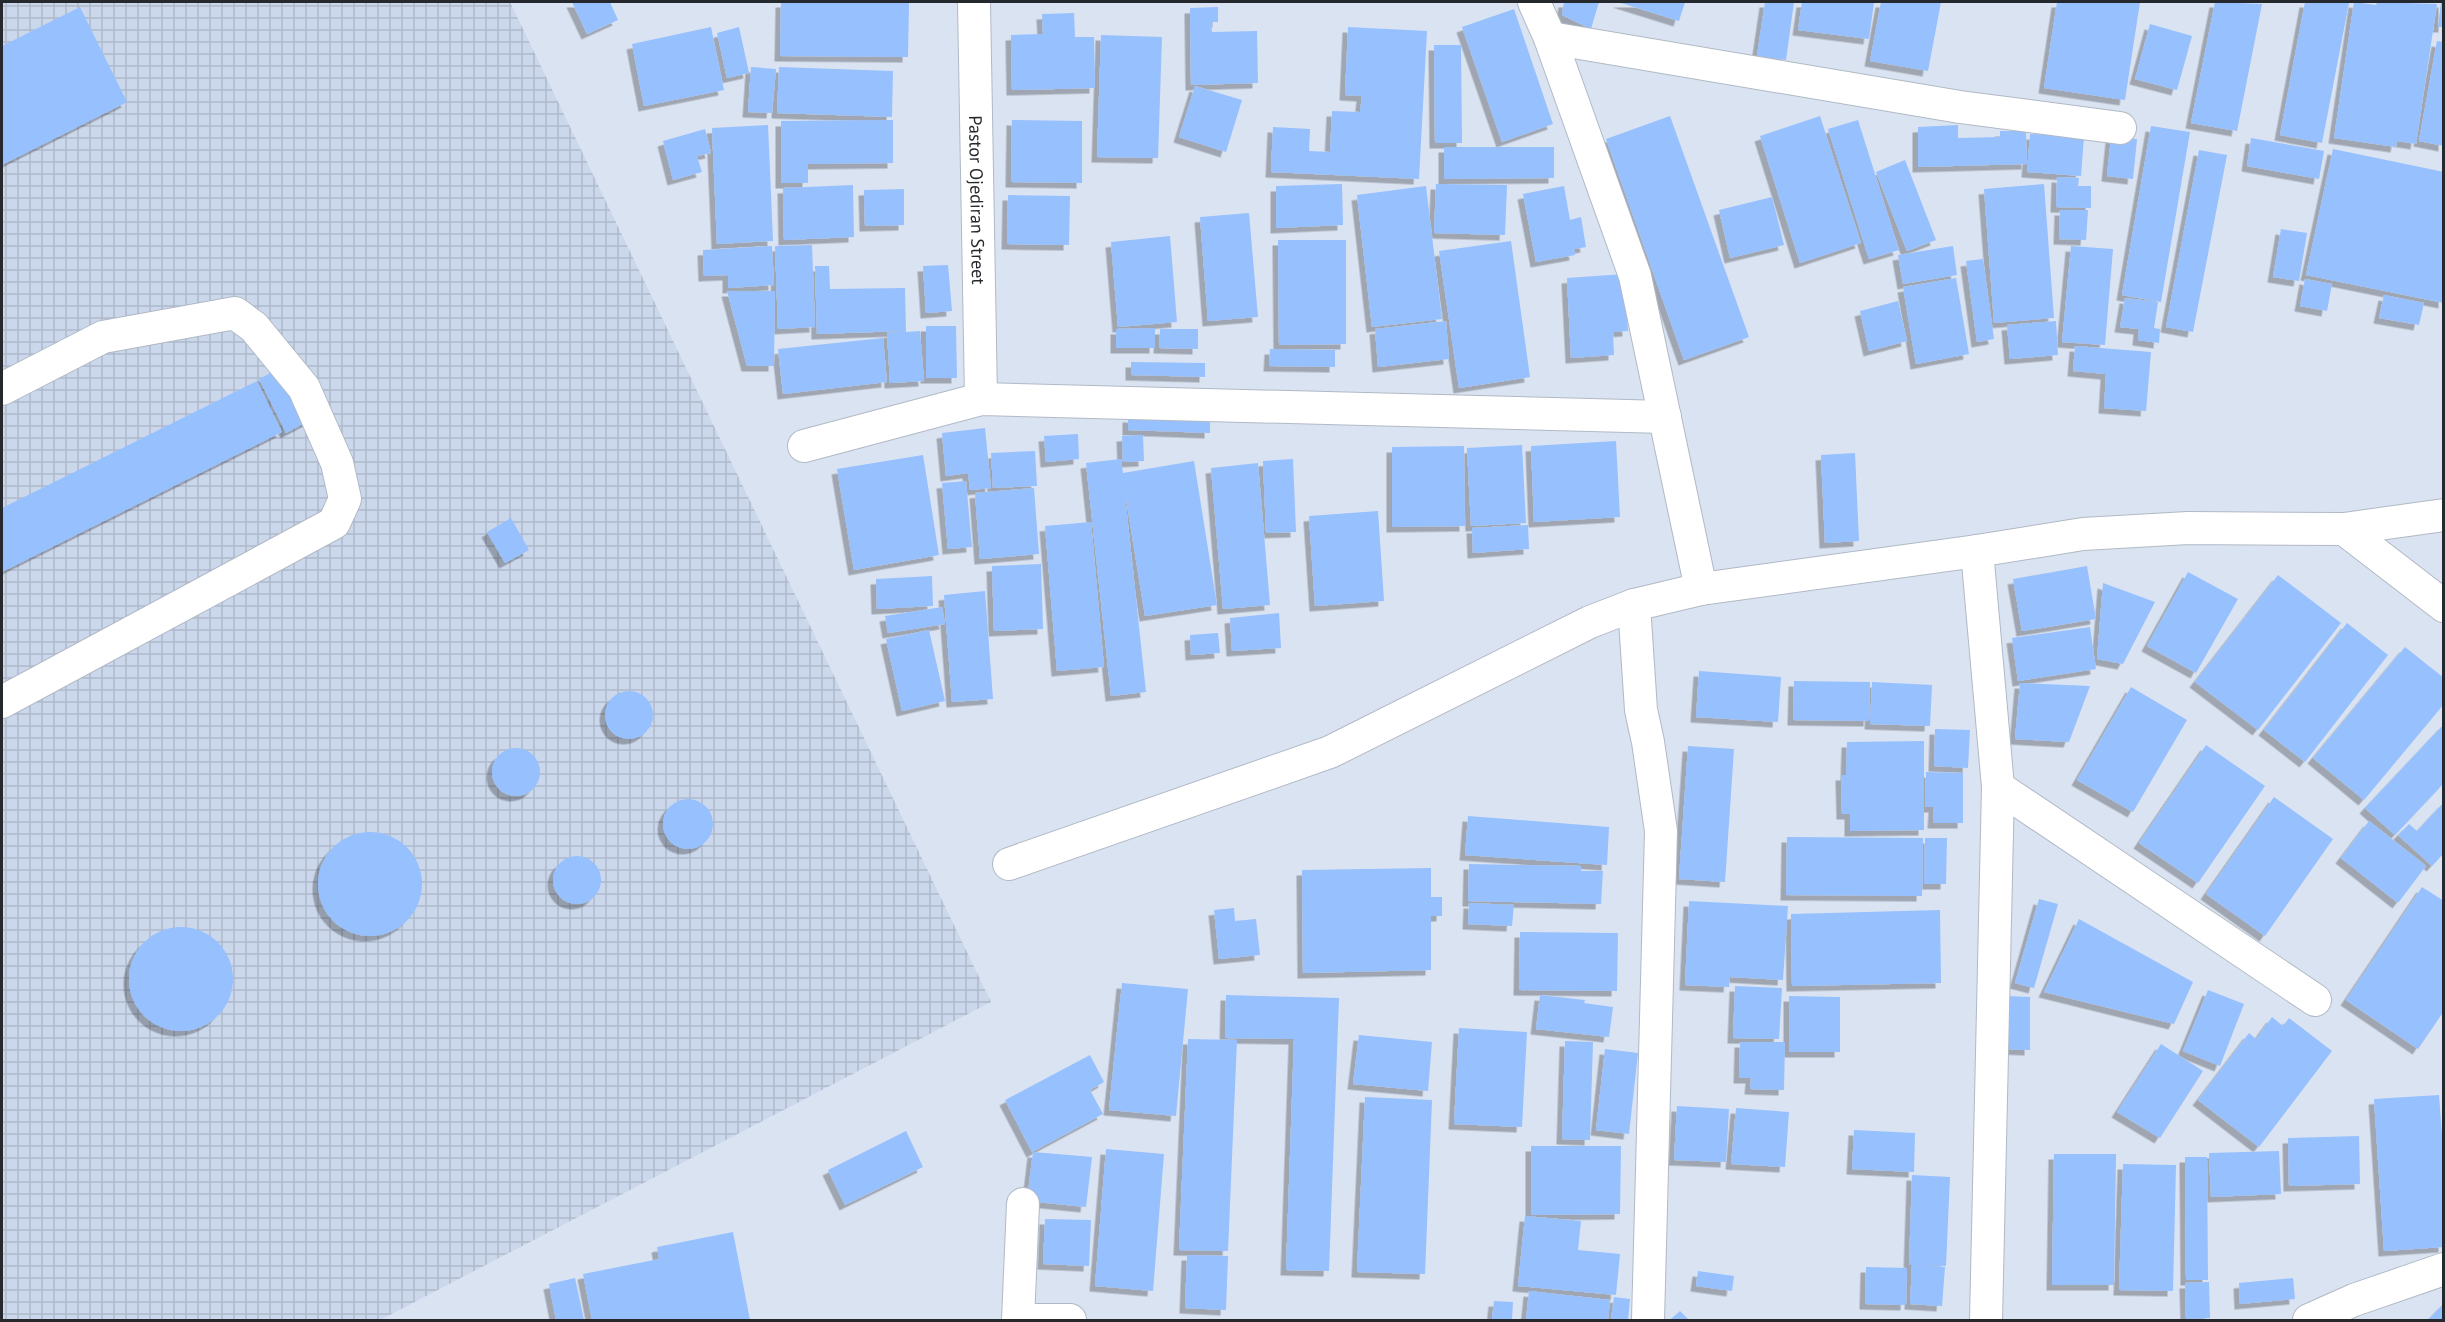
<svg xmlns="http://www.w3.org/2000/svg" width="2445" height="1322" viewBox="0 0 2445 1322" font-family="'PT Sans',sans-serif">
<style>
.industrial{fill:url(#industrial-grid)}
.building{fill:#97c0ff;filter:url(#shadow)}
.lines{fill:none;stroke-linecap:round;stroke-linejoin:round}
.minor-casing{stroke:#b1b9c6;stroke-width:34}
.minor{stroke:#fff;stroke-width:32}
.labels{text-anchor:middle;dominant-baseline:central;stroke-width:4.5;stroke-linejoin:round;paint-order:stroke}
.street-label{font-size:18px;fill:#25282d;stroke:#e7f0fe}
</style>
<defs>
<pattern id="industrial-grid" width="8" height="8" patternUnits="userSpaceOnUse" patternTransform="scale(1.5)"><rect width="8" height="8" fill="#cbd8ec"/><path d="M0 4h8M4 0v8" fill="none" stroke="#aeb9cb"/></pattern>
<filter id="shadow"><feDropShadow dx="-5.5" dy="5.5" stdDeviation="0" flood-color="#0004"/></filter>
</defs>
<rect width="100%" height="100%" fill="#dae3f1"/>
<polygon class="industrial" points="2,2 510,2 991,1002 380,1320 2,1320"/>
<g class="building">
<polygon points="572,2 610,2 618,20 587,34"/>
<polygon points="781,2 909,2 908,57 780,56"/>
<polygon points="1564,2 1599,2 1591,29 1562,15"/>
<polygon points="1618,2 1685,2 1679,21"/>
<polygon points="1765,2 1794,2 1786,60 1757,56"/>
<polygon points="1802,2 1874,2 1869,39 1798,30"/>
<polygon points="1881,2 1941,2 1928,71 1870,61"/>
<polygon points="2057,2 2140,2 2125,100 2044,88"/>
<polygon points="2215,2 2262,4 2237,131 2191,123"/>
<polygon points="2305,2 2349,3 2322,143 2280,135"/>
<polygon points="2354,2 2376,5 2377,2 2437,4 2416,144 2397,141 2396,147 2334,138"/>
<polygon points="2441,2 2444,2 2444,27 2438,27"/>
<polygon points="80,7 127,102 2,165 2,46"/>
<polygon points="1218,7 1218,22 1211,22 1212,32 1257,31 1258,83 1191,85 1190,8"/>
<polygon points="1514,9 1553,124 1502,142 1462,27"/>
<polygon points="1074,13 1075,37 1094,37 1095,88 1012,90 1011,35 1043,34 1042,14"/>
<polygon points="2150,24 2192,36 2177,90 2135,79"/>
<polygon points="711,27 724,90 644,106 632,44"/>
<polygon points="739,27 749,73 727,78 717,33"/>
<polygon points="1348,27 1427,31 1419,179 1271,172 1273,127 1310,129 1309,151 1330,152 1332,111 1360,112 1362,96 1345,95"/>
<polygon points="1101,35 1162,37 1158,158 1097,157"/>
<polygon points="2437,41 2444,42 2444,146 2419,141"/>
<polygon points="1434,45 1461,45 1462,143 1435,143"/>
<polygon points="751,67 776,69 772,113 748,112"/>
<polygon points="779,67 893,71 892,117 777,113"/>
<polygon points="1195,86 1242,100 1226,152 1179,137"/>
<polygon points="1670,116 1749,337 1684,360 1606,139"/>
<polygon points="1820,116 1861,243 1800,263 1760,136"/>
<polygon points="893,120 893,163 808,164 808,183 781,183 781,121"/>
<polygon points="1012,120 1082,121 1082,183 1011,182"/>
<polygon points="1858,120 1899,250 1869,259 1828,129"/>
<polygon points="768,125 773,241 717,244 712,128"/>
<polygon points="1958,125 1958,138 2000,137 2000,131 2026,131 2027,164 1918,167 1918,127"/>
<polygon points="2151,126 2190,132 2161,302 2122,295"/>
<polygon points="705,129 711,153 697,156 702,172 673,180 663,141"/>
<polygon points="2030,134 2084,137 2081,176 2027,172"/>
<polygon points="2111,137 2137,139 2133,179 2107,176"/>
<polygon points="2251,138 2324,151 2319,179 2247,166"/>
<polygon points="1444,147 1554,147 1554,178 1444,179"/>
<polygon points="2333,149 2444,172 2444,303 2306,275"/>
<polygon points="2199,150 2227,155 2193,332 2166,327"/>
<polygon points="1905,160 1936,240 1907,251 1876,172"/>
<polygon points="2057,177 2079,178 2078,186 2091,186 2091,208 2056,207"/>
<polygon points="1342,184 1343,225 1276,228 1276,186"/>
<polygon points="1436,184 1507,185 1505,235 1434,233"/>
<polygon points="2044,184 2054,318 1994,323 1984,189"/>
<polygon points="853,185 854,237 784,240 783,188"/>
<polygon points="1426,186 1442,319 1372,327 1357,195"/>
<polygon points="1564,186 1570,220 1581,217 1586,247 1574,249 1575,255 1536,262 1523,194"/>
<polygon points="904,189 904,225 865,226 864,190"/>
<polygon points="1008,195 1070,196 1069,245 1007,244"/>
<polygon points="1772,197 1784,245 1730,258 1719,210"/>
<polygon points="2060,210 2088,210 2086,240 2059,239"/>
<polygon points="1249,213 1258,317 1208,321 1200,217"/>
<polygon points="2281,229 2307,233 2299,281 2273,277"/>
<polygon points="1170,236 1177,322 1118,327 1111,242"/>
<polygon points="1278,240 1346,240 1346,344 1279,345"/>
<polygon points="1511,241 1530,377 1459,388 1439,251"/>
<polygon points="812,245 815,327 778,329 775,246"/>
<polygon points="772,246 774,285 728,288 728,275 704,276 703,250"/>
<polygon points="1953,246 1957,275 1903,284 1898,255"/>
<polygon points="2071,246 2113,249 2105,345 2062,342"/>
<polygon points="1983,259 1994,339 1977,342 1966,261"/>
<polygon points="948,265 952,311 926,313 923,266"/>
<polygon points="815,266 829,266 830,289 905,288 906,332 920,331 924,381 890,383 887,333 903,331 817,334"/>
<polygon points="1624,274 1628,331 1613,332 1614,355 1571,358 1567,278"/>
<polygon points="1956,278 1969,354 1916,364 1903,287"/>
<polygon points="2305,279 2332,284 2327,311 2300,306"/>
<polygon points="727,291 775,291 774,366 747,366"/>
<polygon points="2384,295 2424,303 2419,325 2379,318"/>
<polygon points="2125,298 2158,302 2154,328 2160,329 2159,343 2138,340 2139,329 2120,327"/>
<polygon points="1898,301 1907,341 1869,351 1860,311"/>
<polygon points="1446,321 1449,359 1378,367 1375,329"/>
<polygon points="2056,321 2058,355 2010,359 2007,325"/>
<polygon points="926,326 956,326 957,378 926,378"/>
<polygon points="1155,328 1155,348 1116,348 1116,329"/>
<polygon points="1160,329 1198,329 1198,349 1159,348"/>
<polygon points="883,338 887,382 783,394 778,349"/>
<polygon points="2075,346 2151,352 2146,411 2104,408 2106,374 2073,371"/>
<polygon points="1270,349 1335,350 1335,367 1269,366"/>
<polygon points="1131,362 1205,363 1205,377 1131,375"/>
<polygon points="282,367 309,421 286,433 259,379"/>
<polygon points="257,381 282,432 2,572 2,508"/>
<polygon points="1128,417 1210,420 1210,433 1128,430"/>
<polygon points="985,428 991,488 970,490 968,473 946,476 942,433"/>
<polygon points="1078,434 1079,459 1046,462 1044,436"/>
<polygon points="1143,435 1144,461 1123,462 1122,436"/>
<polygon points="1616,441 1620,517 1534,522 1531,446"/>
<polygon points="1522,445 1526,523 1471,526 1467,448"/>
<polygon points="1464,446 1465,526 1392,527 1392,447"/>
<polygon points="1035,451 1037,486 993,488 991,453"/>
<polygon points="1855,453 1859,541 1825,543 1821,455"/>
<polygon points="923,455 939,555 854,570 837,469"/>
<polygon points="1121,459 1123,473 1194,461 1217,605 1145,616 1124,486 1146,692 1111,696 1086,463"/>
<polygon points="1293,459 1296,532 1266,533 1263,461"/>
<polygon points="1258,463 1270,605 1223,609 1211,468"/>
<polygon points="966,481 972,547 948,549 942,483"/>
<polygon points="1034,488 1039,554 980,559 975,493"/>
<polygon points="1378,511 1384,601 1315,606 1309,516"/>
<polygon points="511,518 529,550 505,563 487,532"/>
<polygon points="1091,522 1104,667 1057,671 1045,526"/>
<polygon points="1528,525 1529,549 1473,553 1472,528"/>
<polygon points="1041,564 1043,629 994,631 992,566"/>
<polygon points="2087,566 2096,619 2022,631 2013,579"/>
<polygon points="2188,572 2238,599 2196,673 2147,646"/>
<polygon points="2278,575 2341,623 2258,730 2195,682"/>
<polygon points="932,576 933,606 877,609 876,579"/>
<polygon points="2103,583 2155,602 2123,664 2097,659"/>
<polygon points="985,591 993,699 952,702 944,595"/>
<polygon points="942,607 945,624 888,633 885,616"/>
<polygon points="1279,613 1281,648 1232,651 1230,618"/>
<polygon points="2347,623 2388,655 2305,762 2264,730"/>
<polygon points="2090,627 2096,669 2018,681 2012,638"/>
<polygon points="929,630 945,701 902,711 886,639"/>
<polygon points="1218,633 1220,653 1191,655 1190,635"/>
<polygon points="2405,647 2444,678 2444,704 2364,800 2313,758"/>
<polygon points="1699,671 1781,677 1778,722 1696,717"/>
<polygon points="1794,681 1870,682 1869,721 1793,720"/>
<polygon points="1872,682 1932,685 1930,726 1870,724"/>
<polygon points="2020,683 2090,686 2069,742 2015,739"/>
<polygon points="2131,687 2187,720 2133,812 2077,780"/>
<circle cx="629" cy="715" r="24"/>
<polygon points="2444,724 2444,783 2395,835 2365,808"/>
<polygon points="1935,729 1970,730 1968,768 1934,766"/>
<polygon points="1924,741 1924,830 1850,831 1850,814 1842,814 1841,775 1846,775 1847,742"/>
<polygon points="2206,745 2265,786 2198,883 2139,843"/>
<polygon points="1688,746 1734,749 1725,882 1679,879"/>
<circle cx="516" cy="772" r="24"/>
<polygon points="1926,772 1963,773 1963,823 1933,823 1934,807 1925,807"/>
<polygon points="2274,797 2333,839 2265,936 2206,894"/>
<circle cx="688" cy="824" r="25"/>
<polygon points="2444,802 2444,853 2432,866 2398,835 2409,824 2417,831"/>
<polygon points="1468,816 1609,827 1607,865 1465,855"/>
<polygon points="2369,821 2426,866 2398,903 2341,858"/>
<circle cx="370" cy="884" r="52"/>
<polygon points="1787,837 1923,838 1922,896 1786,895"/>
<polygon points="1925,838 1947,838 1946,884 1924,884"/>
<circle cx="577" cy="880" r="24"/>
<polygon points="1469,864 1581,866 1581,871 1603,871 1601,904 1468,901"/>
<polygon points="1431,868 1431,897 1442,897 1442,916 1431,916 1431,970 1303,973 1302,870"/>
<polygon points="2422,887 2444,901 2444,1011 2418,1049 2346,1000"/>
<polygon points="2039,899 2058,904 2034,988 2015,983"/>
<polygon points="1689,901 1788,906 1783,980 1730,977 1729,987 1685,985"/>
<polygon points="1469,903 1514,905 1512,926 1468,924"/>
<polygon points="1234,908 1235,921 1256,919 1260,955 1219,959 1214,910"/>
<polygon points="1940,910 1941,983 1792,986 1791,914"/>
<polygon points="2079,919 2193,982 2174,1024 2044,992"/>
<circle cx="181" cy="979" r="52"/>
<polygon points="1520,932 1618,933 1617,991 1519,990"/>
<polygon points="1122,983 1188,989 1176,1116 1109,1110"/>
<polygon points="1735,986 1782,988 1779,1039 1733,1038"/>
<polygon points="2208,990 2244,1004 2220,1066 2183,1051"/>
<polygon points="1226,995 1339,998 1329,1271 1286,1270 1294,1039 1225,1038"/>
<polygon points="1540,995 1585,1000 1584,1003 1613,1007 1609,1037 1536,1029"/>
<polygon points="1789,996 1840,997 1840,1052 1789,1052"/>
<polygon points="2007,996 2030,997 2030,1050 2006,1049"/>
<polygon points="2272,1017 2283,1026 2289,1018 2332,1051 2259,1147 2198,1100 2249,1033 2256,1039"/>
<polygon points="1459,1028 1527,1032 1522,1127 1454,1124"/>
<polygon points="1359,1035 1432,1042 1428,1091 1353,1084"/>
<polygon points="1188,1039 1237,1040 1228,1251 1179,1250"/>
<polygon points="1565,1041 1593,1042 1590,1140 1562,1139"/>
<polygon points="1740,1042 1785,1042 1784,1090 1750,1089 1751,1078 1739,1078"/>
<polygon points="2161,1044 2203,1071 2160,1138 2117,1112"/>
<polygon points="1605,1049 1638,1053 1629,1134 1596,1130"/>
<polygon points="1090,1055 1104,1082 1090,1090 1103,1114 1032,1152 1005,1100"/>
<polygon points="2439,1095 2444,1162 2444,1247 2384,1251 2374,1099"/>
<polygon points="1365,1097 1432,1100 1425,1274 1357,1272"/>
<polygon points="1677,1106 1729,1109 1726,1162 1674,1160"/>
<polygon points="1736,1108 1789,1112 1785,1167 1731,1164"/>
<polygon points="1854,1130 1915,1133 1914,1172 1852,1169"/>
<polygon points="906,1131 923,1167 845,1205 828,1170"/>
<polygon points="2359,1136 2360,1184 2289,1186 2288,1138"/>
<polygon points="1531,1146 1621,1146 1620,1214 1531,1215"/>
<polygon points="1106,1149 1164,1154 1153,1291 1095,1286"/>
<polygon points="2279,1151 2281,1194 2211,1197 2209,1153"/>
<polygon points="1033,1152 1092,1157 1086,1207 1027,1201"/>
<polygon points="2054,1154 2116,1154 2114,1285 2052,1285"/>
<polygon points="2185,1157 2207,1157 2208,1280 2186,1280"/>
<polygon points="2123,1164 2176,1165 2173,1291 2119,1290"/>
<polygon points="1912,1175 1950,1177 1946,1266 1924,1265 1945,1267 1942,1306 1910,1304 1912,1265 1909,1265"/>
<polygon points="1525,1216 1581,1221 1578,1250 1620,1254 1616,1295 1518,1286"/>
<polygon points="1045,1219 1091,1220 1089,1266 1043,1264"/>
<polygon points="733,1232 750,1320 592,1320 583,1274 659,1259 657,1247"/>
<polygon points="1187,1255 1228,1256 1226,1310 1185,1308"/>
<polygon points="1866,1267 1907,1268 1906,1305 1865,1304"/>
<polygon points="1698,1271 1734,1276 1732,1291 1696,1286"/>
<polygon points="575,1278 584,1320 556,1320 549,1284"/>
<polygon points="2293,1278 2295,1299 2240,1304 2239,1283"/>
<polygon points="2209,1282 2210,1318 2186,1319 2185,1283"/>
<polygon points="1529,1291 1610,1300 1608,1320 1526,1320"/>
<polygon points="1614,1297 1630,1299 1628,1320 1611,1320"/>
<polygon points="1494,1301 1513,1302 1512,1320 1492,1319"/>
<polygon points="2444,1303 2444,1320 2428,1320"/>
<polygon points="1680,1311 1689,1320 1670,1320"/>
</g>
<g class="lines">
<g class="minor-casing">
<g id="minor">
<path id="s1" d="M974,2l7,397"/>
<polyline points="1534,2 1550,38 1635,276 1701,589"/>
<polyline points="1550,38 1960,107 2120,128"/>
<polyline points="2,389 103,337 235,313 254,327 304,388 337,463 345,499 334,523 2,702"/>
<polyline points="804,446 981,399 1665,417"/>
<polyline points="2344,529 2444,606"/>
<polyline points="1977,551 1998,787 1986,1320"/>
<polyline points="1634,605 1641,710 1648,742 1661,831 1648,1320"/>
<polyline points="1998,787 2315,1000"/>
<polyline points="1009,864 1330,752 1590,622 1634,605 1701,589 1977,551 2083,534 2188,528 2344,529 2444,515"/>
<polyline points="1018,1320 1023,1204"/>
<polyline points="1034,1320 1070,1320"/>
<polyline points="2309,1320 2354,1300 2444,1269"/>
</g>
</g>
<use href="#minor" class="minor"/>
</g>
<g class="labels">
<g class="street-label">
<text stroke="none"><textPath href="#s1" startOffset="198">Pastor Ojediran Street</textPath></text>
</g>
</g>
<rect width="2445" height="1322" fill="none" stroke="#25282d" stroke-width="6"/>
</svg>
